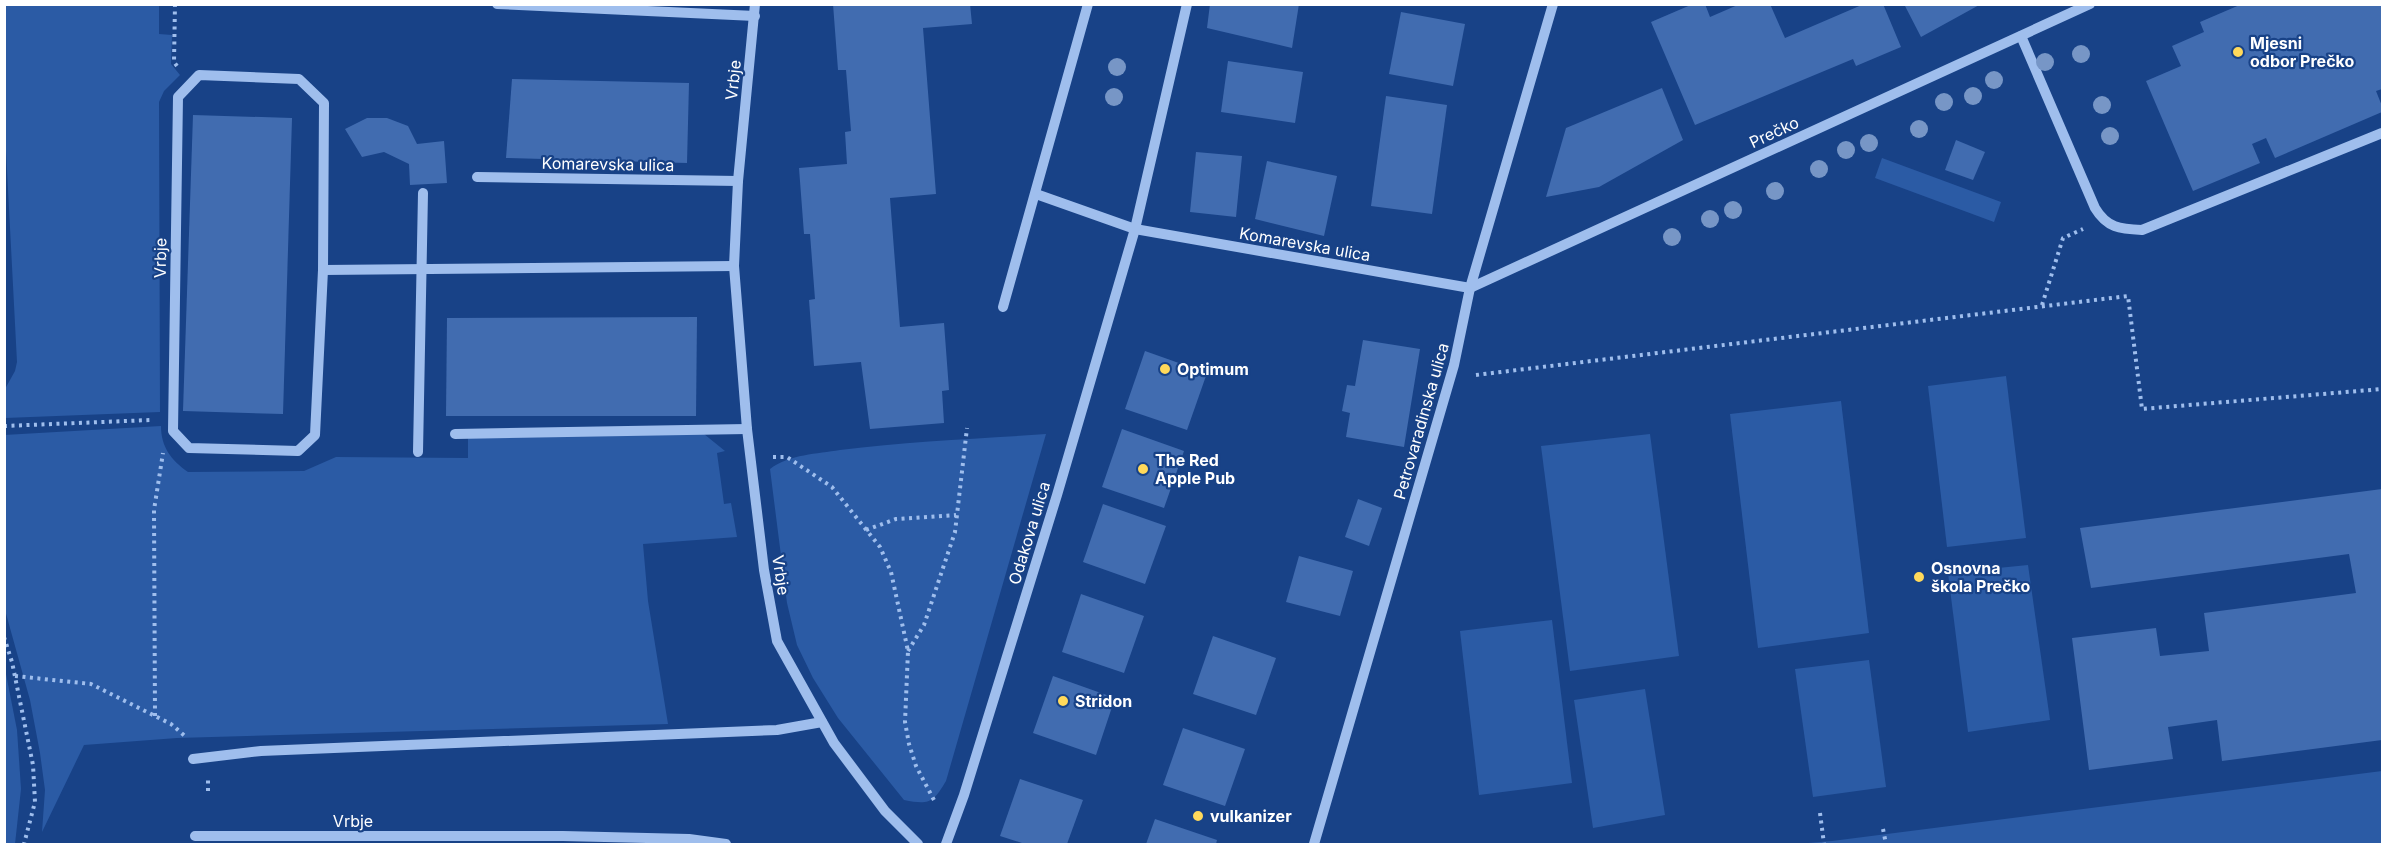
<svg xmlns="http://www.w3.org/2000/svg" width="2387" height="849" viewBox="0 0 2387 849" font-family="Inter,sans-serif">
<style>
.green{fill:#2b5ba5}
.building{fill:#416cb0}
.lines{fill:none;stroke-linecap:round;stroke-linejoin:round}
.path{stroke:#9fbeed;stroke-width:4;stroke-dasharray:3 4.5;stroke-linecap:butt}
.minor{stroke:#9fbeed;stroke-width:10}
.tree{fill:#7796c6}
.poi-dot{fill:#ffd95b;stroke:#184287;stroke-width:2}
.labels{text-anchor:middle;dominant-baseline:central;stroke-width:4.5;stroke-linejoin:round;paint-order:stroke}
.poi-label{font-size:16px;font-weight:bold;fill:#fff;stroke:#184287;text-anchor:start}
.street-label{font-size:16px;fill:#fff;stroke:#184287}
</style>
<rect width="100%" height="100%" fill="#184287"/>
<g class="green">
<polygon points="4,5 159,5 159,34 172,35 171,64 180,75 164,91 159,102 160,412 5,418 5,389 15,371 17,362 5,132"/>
<polygon points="1882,158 2001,202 1994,222 1875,178"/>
<polygon points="2006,376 2026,538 1947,547 1928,386"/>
<polygon points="1841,401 1869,633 1758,648 1730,414"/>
<path d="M161,426c0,21 10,34 27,46l116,-1 32,-14 132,1v-20l236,-4 21,17 -8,2 7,51 7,-1 6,34 -94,7 5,57 20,123 -491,14 -93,7 -42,87 3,-42 -5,-37 -10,-53 -25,-90 -1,-175z"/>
<path d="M1046,434l-100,347c-13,22 -17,24 -42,19l-66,-82 -25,-40 -16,-33 -10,-42 -17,-134c20,-15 47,-15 70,-19 68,-9 138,-11 206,-16z"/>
<polygon points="1650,434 1679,656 1570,671 1541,446"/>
<polygon points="2028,565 2050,720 1968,732 1948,573"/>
<polygon points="1552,620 1572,783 1479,795 1460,631"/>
<polygon points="1869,660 1886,787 1813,797 1795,669"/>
<polygon points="5,669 17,730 21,789 15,844 5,844"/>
<polygon points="1645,689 1665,815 1593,828 1574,700"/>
<polygon points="2382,771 2382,844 1796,844 1832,841"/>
</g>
<g class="building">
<polygon points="833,4 970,4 972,24 923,28 936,194 890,198 900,327 944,323 949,390 942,391 944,423 870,429 861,362 814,366 809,300 815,299 810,234 804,234 799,168 847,164 845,132 851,131 846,70 838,70"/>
<polygon points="1210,4 1299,4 1292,48 1207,28"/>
<polygon points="1693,4 1705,4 1710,17 1740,4 1770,4 1785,38 1864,4 1883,4 1901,47 1856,66 1853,59 1695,125 1651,22"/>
<polygon points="1904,4 1981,4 1921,37"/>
<polygon points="2242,4 2382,4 2382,89 2376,91 2382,106 2382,112 2275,158 2266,138 2252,144 2260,163 2193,191 2146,81 2181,66 2172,46 2204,32 2200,22"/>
<polygon points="1401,12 1465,24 1453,86 1389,74"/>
<polygon points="1228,61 1303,72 1295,123 1221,112"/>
<polygon points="512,79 689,83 687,163 506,158"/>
<polygon points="1662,88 1683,140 1599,187 1546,197 1566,128"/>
<polygon points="1386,96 1447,105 1432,214 1371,206"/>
<polygon points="193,115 292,118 283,414 183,411"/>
<polygon points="367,118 387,118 408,126 417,144 444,141 447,183 410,185 409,164 384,152 362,157 345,129"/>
<polygon points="1956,140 1985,152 1973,180 1945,170"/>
<polygon points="1196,152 1242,156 1236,217 1190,212"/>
<polygon points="1267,161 1337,176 1324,236 1255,219"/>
<polygon points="697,317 696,416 446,416 447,318"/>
<polygon points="1363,340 1420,349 1404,447 1346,437 1350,413 1342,411 1347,385 1355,386"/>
<polygon points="1145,351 1207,373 1187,430 1125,409"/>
<polygon points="1122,429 1184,451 1164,508 1102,487"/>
<polygon points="2382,489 2382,740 2222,761 2217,720 2168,727 2173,759 2089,770 2072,638 2156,628 2160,656 2209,651 2204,613 2356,593 2349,554 2091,588 2080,528"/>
<polygon points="1358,499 1382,508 1369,546 1345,537"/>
<polygon points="1103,504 1166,526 1145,584 1083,562"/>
<polygon points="1299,556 1353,571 1340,616 1286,602"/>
<polygon points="1081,594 1144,616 1124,673 1062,652"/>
<polygon points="1213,636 1276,658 1256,715 1193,694"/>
<polygon points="1053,676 1115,698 1096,755 1033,733"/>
<polygon points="1183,728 1245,749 1225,806 1163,785"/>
<polygon points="1020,779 1083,800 1067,844 1025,844 1000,836"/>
<polygon points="1155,819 1217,840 1216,844 1146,844"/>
</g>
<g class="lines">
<g class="path">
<polyline points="175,4 174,62 177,66"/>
<polyline points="2042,305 2063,238 2083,229"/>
<polyline points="1476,375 2128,296 2142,409 2382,389"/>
<polyline points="4,426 151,420"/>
<polyline points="773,457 787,457 832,487 880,547 891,572 908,651 905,722 909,744 916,766 935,802"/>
<polyline points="866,530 896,519 956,515"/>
<polyline points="4,637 12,662 33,765 35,802 24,844"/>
<polyline points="908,651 924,625 955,532 967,428"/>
<polyline points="15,676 91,684 171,724 186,737"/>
<polyline points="155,716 154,510 163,453"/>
<polyline points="208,791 208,779"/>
<polyline points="1820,813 1824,844"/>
<polyline points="1883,829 1886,844"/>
</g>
<g class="minor">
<polyline points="497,4 755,16"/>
<polyline points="755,4 738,181 734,266 747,429 764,570 777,641 834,743 885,811 918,844"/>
<path d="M2021,36l74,172c12,20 25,21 47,22l240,-97"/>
<polygon points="199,75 299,79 324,103 323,270 315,435 298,451 189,448 173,431 178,97"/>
<polyline points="477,177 738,181"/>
<polyline points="1036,194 1135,229 1470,288 2090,4"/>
<polyline points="323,270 734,266"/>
<polyline points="1003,307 1088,4"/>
<polyline points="455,434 747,429"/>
<polyline points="418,452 423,193"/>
<polyline points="193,759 261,751 777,730 822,722"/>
<polyline points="195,836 563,836 689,839 726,844"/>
<polyline points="946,844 964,795 1057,495 1135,229 1187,4"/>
<polyline points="1314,844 1454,365 1470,288 1553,4"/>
</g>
</g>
<g class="tree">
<circle cx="2081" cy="54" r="9"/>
<circle cx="2045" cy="62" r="9"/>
<circle cx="1117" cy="67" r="9"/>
<circle cx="1994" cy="80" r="9"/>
<circle cx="1973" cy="96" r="9"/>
<circle cx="1114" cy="97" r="9"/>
<circle cx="1944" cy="102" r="9"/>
<circle cx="2102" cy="105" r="9"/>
<circle cx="1919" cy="129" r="9"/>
<circle cx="2110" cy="136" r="9"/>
<circle cx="1869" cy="143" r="9"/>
<circle cx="1846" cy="150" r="9"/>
<circle cx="1819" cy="169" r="9"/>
<circle cx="1775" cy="191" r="9"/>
<circle cx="1733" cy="210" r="9"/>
<circle cx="1710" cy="219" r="9"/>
<circle cx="1672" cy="237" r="9"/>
</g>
<g class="poi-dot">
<circle cx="2238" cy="52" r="6"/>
<circle cx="1165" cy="369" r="6"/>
<circle cx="1143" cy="469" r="6"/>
<circle cx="1919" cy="577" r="6"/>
<circle cx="1063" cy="701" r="6"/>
<circle cx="1198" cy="816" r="6"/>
</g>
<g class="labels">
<g class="poi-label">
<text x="2250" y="43">Mjesni<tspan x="2250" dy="18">odbor Prečko</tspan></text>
<text x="1177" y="369">Optimum</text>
<text x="1155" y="460">The Red<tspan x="1155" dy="18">Apple Pub</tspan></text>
<text x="1931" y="568">Osnovna<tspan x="1931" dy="18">škola Prečko</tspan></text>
<text x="1075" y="701">Stridon</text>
<text x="1210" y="816">vulkanizer</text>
</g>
<g class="street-label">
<text transform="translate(733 80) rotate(-84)">Vrbje</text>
<text transform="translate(1774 132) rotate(-25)">Prečko</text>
<text transform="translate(608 164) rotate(1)">Komarevska ulica</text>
<text transform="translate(1305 244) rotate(10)">Komarevska ulica</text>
<text transform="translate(160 258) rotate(-89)">Vrbje</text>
<text transform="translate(1421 421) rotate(-74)">Petrovaradinska ulica</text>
<text transform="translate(1029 533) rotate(-73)">Odakova ulica</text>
<text transform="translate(781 575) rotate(81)">Vrbje</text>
<text x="353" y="821">Vrbje</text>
</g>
</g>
<rect width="2387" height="849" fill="none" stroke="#ffffff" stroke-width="12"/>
</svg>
